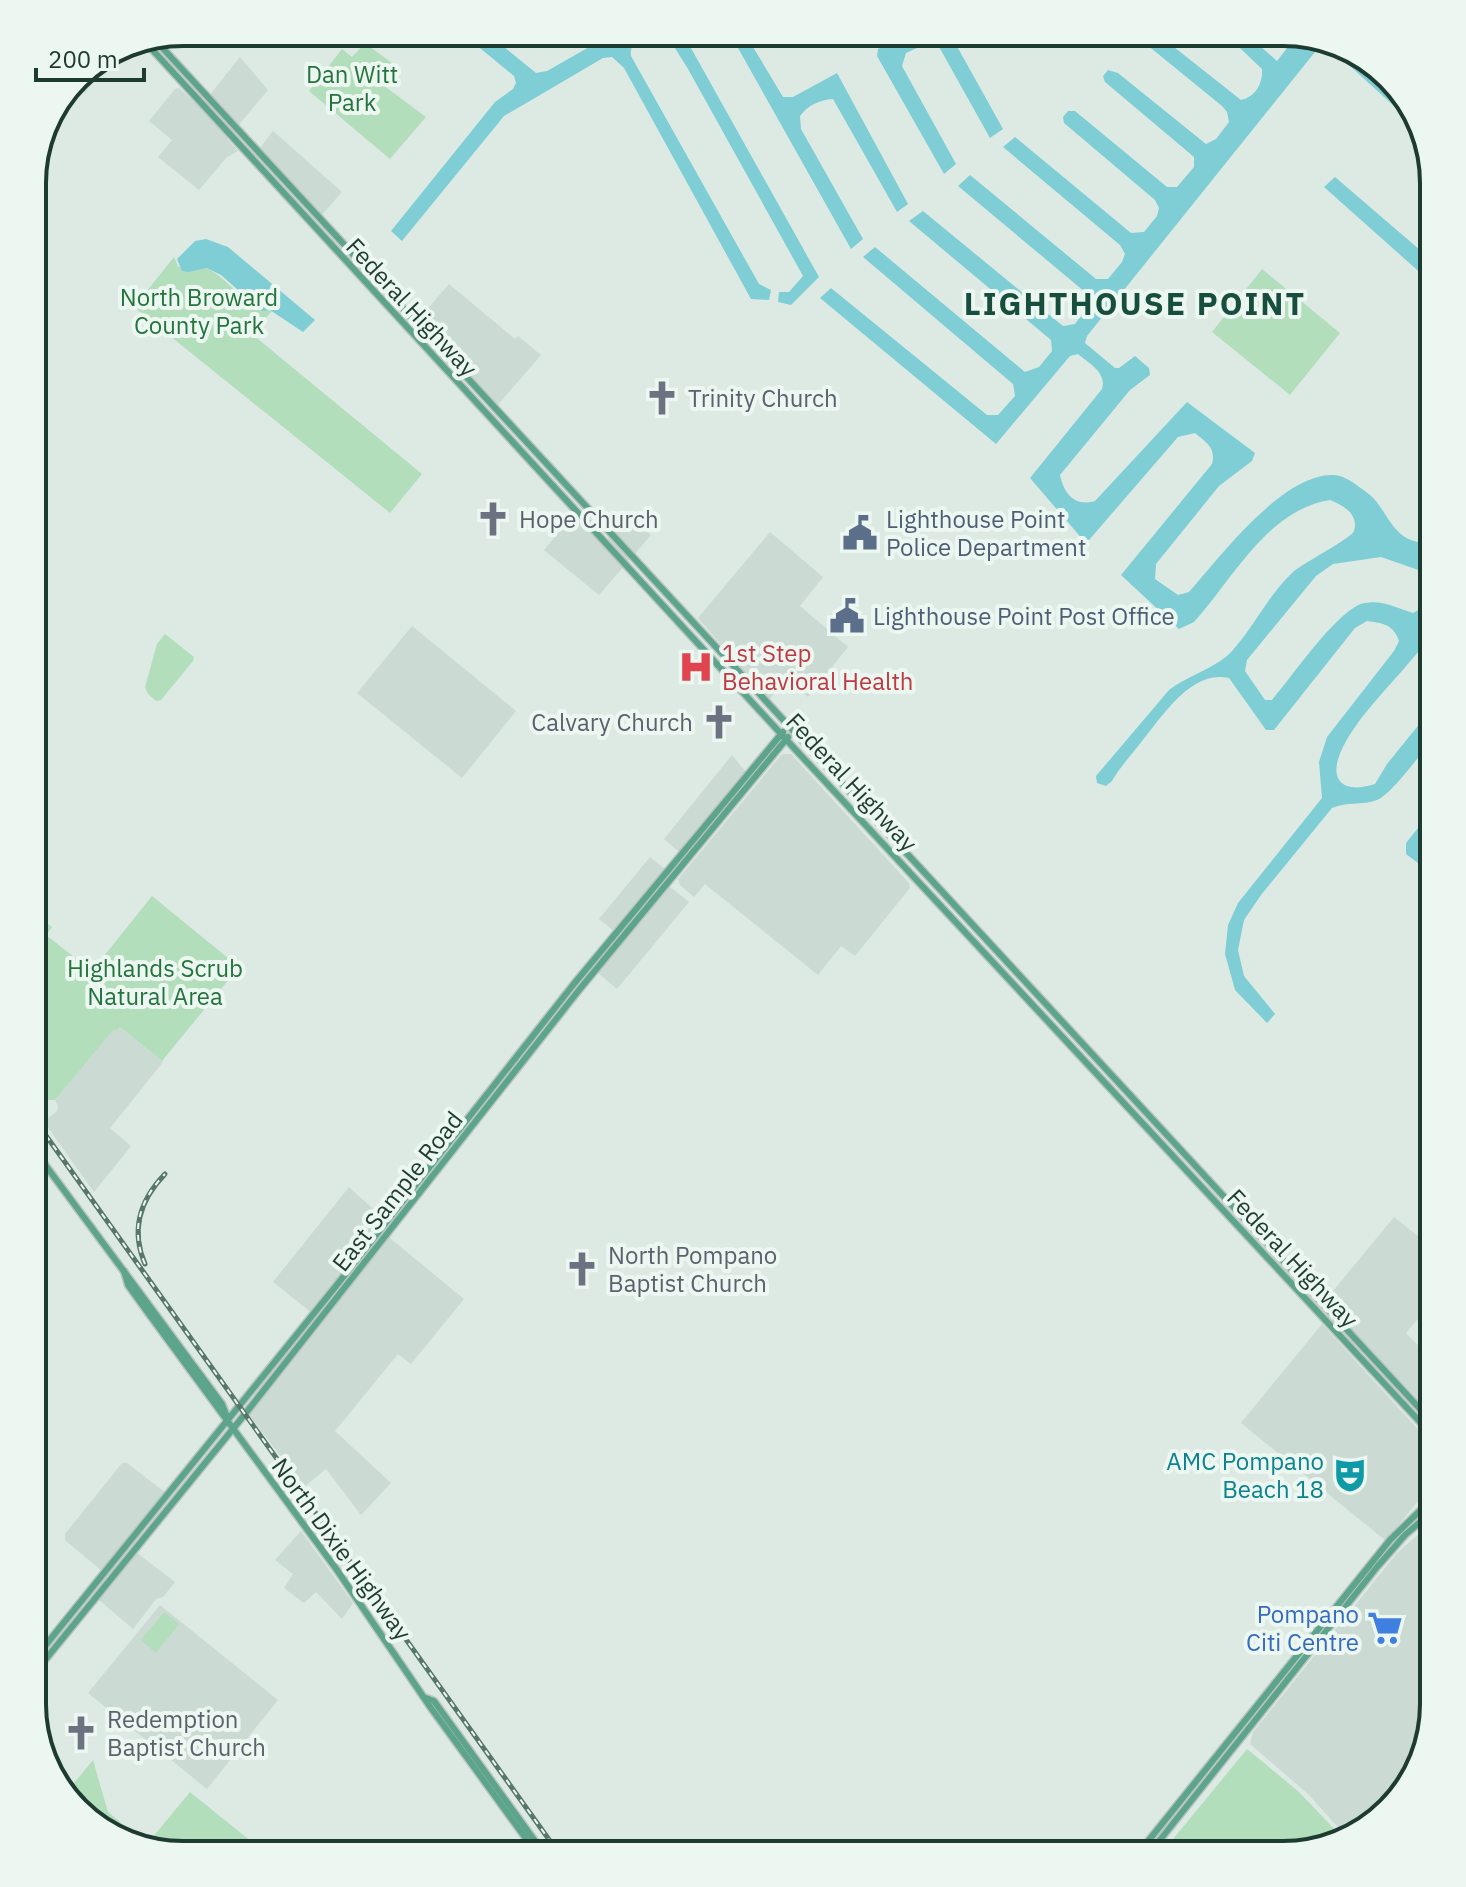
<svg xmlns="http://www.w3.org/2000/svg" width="1466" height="1887" viewBox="0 0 1466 1887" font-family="'IBM Plex Sans',sans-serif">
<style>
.built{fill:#cbdad2}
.green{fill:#b3debc}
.water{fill:#7fced5;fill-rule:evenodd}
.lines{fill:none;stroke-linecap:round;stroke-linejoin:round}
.major-casing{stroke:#bbc4c1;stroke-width:9}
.major{stroke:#5da48d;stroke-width:6}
.rail-casing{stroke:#57776c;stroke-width:5}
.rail{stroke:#edf7f1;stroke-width:2;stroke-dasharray:6;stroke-linecap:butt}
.labels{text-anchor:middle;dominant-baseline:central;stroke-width:8;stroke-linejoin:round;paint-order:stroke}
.park-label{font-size:24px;fill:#25743e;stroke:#edf7f1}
.street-label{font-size:24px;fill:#1d3b31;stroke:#edf7f1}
.worship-label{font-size:24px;fill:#5b616d;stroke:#edf7f1;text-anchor:start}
.service-label{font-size:24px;fill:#4e5e75;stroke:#edf7f1;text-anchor:start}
.health-label{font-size:24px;fill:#be3a42;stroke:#edf7f1;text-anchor:start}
.culture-label{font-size:24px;fill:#0d838f;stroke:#edf7f1;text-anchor:end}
.shop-label{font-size:24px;fill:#366cbe;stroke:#edf7f1;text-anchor:end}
.district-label{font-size:32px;font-weight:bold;letter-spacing:2px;fill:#184e3d;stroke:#edf7f1}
.rim{fill:none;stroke:#1d3b31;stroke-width:4}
</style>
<rect width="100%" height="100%" fill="#ddeae3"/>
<g class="built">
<polygon points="240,57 268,90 227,139 238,151 227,157 199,190 158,157 172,140 149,121 175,89 179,88 200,107"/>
<polygon points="111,59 85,93 73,83 83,70"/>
<polygon points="273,131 342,192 321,216 259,149"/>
<polygon points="449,284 515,339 518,336 541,355 496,407 417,321"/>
<polygon points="574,514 602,545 631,516 651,535 599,595 544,550"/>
<polygon points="770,532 823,577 800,606 848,647 808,697 787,679 769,700 698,618"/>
<polygon points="412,626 516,711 462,778 357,693"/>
<polygon points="782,754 791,754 909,883 910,888 855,956 841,946 818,975 705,884 694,897 680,885 678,879"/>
<polygon points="732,755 745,771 679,852 664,839"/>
<polygon points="650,857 665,869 659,878 689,902 617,989 597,972 625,940 599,919"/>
<polygon points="120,1027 163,1062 110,1128 131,1146 94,1192 44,1122 57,1111 58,1106 55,1100 114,1028"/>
<polygon points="349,1187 383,1218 391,1239 464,1299 411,1364 398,1354 335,1431 391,1483 361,1515 326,1469 304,1487 249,1415 323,1322 273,1282"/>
<polygon points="1394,1217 1434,1249 1434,1300 1406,1333 1434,1362 1429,1369 1434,1374 1434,1416 1324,1302"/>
<polygon points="1322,1324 1434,1447 1434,1481 1386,1541 1241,1423"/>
<polygon points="122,1463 127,1463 166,1493 102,1571 65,1540 65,1534"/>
<polygon points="1434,1521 1434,1704 1414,1779 1366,1830 1346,1836 1308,1794 1250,1744 1253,1732 1397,1553"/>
<polygon points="301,1531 353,1603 342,1619 316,1592 304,1603 284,1588 293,1574 275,1560"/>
<polygon points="137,1553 175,1582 163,1597 156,1599 133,1629 98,1599"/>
<polygon points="160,1605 278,1700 207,1789 88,1693"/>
</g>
<g class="green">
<polygon points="365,43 396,66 383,85 426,117 390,159 309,91 342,49 352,57"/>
<path d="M174,257l4,9 11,6 18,-4c22,11 39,41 65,43l-20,23 170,140 -32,39 -256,-206z"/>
<polygon points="1262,269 1340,333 1290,395 1212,332"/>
<polygon points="165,634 194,657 193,661 161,700 156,701 148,694 145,687 157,644"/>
<polygon points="152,896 239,967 162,1061 120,1027 117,1030 114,1029 55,1100 46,1100 38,1113 32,1106 32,911 52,927 46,935 92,971"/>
<polygon points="164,1612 179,1624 156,1653 141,1640"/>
<polygon points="1247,1749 1298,1791 1342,1837 1283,1855 1160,1855"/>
<polygon points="93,1760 108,1812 147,1844 190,1792 268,1855 183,1855 108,1835 65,1794"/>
</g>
<g class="water">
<path d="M607,32h47c-12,6 -25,10 -23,24l128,228 12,6 -2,10 -18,-1 -127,-231 -12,-11 -9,1 -99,58 -102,125 -11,-10 104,-129 18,-13 3,-6 -2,-7 -39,-32 -2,-4 4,-7h10l49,40 11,-2 58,-33z"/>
<polygon points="662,32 682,32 819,277 791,305 778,302 779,292 789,292 803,276 688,69 668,37"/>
<path d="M729,32h15l39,65h10l44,-24 71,131 -11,8 -64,-113c-13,1 -25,6 -33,17l1,13 62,110 -12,10z"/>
<polygon points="908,32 949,32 1003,129 990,138 938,45 930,42 906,53 902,66 956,164 944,174 877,56 878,49"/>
<path d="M1143,32h12l86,68c15,-3 22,-17 21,-31l-39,-37h21l33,29 21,-27 60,18 51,48 8,27 -90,-82 -7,1 -5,6 -228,284 -2,7 30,25h4l16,-12 14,12 1,7 -20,15 -70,85c4,19 15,32 35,26l92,-99 68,51 -3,8 -33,25 -63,78 -1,15 23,16 11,-3c31,-35 93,-118 144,-117 13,0 26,12 37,20 14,12 19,32 35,42 7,5 20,6 29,8v90c-8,6 -14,15 -21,23 -23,28 -53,56 -70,89 -16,32 -2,48 32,37l12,-20 47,-58v31c-11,14 -43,58 -57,63 -15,6 -30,1 -45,8l-71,87 -17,25 -6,30 6,26 31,38 -8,9 -32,-33 -10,-36 3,-29 10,-22 84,-105 -3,-36 8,-25 67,-86 5,-10c-5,-16 -16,-18 -32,-20l-12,7 -81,102h-8l-37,-52c-38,-9 -67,39 -87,63 -10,13 -22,26 -30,40l-6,5 -9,-3 -1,-7 73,-86c18,-14 49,-23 63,-39 22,-24 37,-57 61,-79 10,-9 59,-34 61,-41 5,-17 -11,-26 -24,-31 -63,10 -97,79 -136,122l-15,7 -58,-54 91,-111c4,-16 -5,-21 -17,-31l-17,4 -89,103 -5,1 -54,-63 72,-89c5,-16 -12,-25 -24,-35l-8,2 -74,88 -176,-146 11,-10 156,127h11l17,-19 -2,-12 -150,-127 12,-10 150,125 14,-5 13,-16 -1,-11 -142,-119 14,-10 140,115 12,-2 17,-24 -7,-8 -127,-106 12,-11 126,104h12l14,-17 3,-8 -5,-9 -117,-98 12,-10 116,96 13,-1 13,-16 2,-8 -4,-8 -91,-77 -1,-6 5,-6h7l92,76h10l17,-20v-10l-89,-75 -2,-6 5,-6 10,3 88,71 10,-5 13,-17 -2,-10 -5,-6 -81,-66zM1381,557l43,15c4,17 6,33 -11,41 -16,-5 -31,-13 -48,-10 -25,3 -74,75 -93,97h-7l-20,-29 2,-11 69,-84 17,-12z"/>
<polygon points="1335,177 1434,262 1434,285 1324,187"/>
<polygon points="206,239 228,247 315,320 303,332 270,310 262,311 221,275 207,268 189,272 182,271 177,259 195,241"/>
<polygon points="1434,808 1434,841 1430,851 1434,855 1434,875 1406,854 1406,843"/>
</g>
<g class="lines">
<g class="major-casing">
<g id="major">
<polyline points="157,42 1434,1424"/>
<polyline points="148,45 794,748 1434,1437"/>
<polyline points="32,1147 222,1404 228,1419"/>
<polyline points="124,1271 128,1285 146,1310 337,1570 431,1708 538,1855"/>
<polyline points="32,1662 336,1286 573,985 783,732"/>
<polyline points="32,1676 245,1414 579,990 788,737"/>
<polyline points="426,1698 434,1701 545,1855"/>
<polyline points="1137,1855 1390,1540 1434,1497"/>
<polyline points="1148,1855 1377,1567 1405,1535 1434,1510"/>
</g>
</g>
<use href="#major" class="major"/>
<g class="rail-casing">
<g id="rail">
<polyline points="32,1116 560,1855"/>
<path d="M145,1264c-15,-35 -5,-64 20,-90"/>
</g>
</g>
<use href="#rail" class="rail"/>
</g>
<defs>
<g id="church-bare" transform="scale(2.76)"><path d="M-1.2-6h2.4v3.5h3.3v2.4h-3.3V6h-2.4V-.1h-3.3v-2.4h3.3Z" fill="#6b7280" stroke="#edf7f1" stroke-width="2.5" paint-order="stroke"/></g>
<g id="civic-bare" transform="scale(2.76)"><path d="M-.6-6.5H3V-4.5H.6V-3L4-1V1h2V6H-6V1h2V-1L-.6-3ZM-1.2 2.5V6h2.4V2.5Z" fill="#5c6f8a" stroke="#edf7f1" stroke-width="2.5" paint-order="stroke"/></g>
<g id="hospital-bare" transform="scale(2.76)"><path d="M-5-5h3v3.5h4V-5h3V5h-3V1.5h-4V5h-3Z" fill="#e0444e" stroke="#edf7f1" stroke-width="2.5" paint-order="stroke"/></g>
<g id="theatre-bare" transform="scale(2.76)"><path d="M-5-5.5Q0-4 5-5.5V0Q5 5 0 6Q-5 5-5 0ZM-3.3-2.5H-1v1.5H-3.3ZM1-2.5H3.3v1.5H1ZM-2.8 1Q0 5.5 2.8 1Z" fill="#0f9aa8" stroke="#edf7f1" stroke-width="2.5" paint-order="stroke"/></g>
<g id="supermarket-bare" transform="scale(2.76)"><path d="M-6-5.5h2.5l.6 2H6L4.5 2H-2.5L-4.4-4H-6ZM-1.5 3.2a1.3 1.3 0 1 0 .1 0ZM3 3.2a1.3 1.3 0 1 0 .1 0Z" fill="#3f7fe0" stroke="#edf7f1" stroke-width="2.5" paint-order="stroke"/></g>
</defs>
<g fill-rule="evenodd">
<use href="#church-bare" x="662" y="398"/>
<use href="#church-bare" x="493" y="519"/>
<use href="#civic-bare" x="860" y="533"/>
<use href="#civic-bare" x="847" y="616"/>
<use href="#hospital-bare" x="696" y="667"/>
<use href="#church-bare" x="719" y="722"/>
<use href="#church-bare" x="582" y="1269"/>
<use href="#theatre-bare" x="1350" y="1475"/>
<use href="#supermarket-bare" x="1385" y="1628"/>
<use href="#church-bare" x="81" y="1733"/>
</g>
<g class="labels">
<g class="park-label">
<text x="352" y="74">Dan Witt<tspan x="352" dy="28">Park</tspan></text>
<text x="199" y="297">North Broward<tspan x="199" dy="28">County Park</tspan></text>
<text x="155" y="968">Highlands Scrub<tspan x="155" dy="28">Natural Area</tspan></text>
</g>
<g class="street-label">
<text transform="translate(412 307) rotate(47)">Federal Highway</text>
<text transform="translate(852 782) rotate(47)">Federal Highway</text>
<text transform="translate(397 1191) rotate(-52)">East Sample Road</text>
<text transform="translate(1293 1258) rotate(47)">Federal Highway</text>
<text transform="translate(342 1549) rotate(54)">North Dixie Highway</text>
</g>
<g class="worship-label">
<text x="688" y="398">Trinity Church</text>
<text x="519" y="519">Hope Church</text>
<text x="693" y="722" text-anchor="end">Calvary Church</text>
<text x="608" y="1255">North Pompano<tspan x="608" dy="28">Baptist Church</tspan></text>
<text x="107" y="1719">Redemption<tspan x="107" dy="28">Baptist Church</tspan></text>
</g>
<g class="service-label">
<text x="886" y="519">Lighthouse Point<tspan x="886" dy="28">Police Department</tspan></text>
<text x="873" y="616">Lighthouse Point Post Office</text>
</g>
<g class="health-label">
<text x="722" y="653">1st Step<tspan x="722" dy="28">Behavioral Health</tspan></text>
</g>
<g class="culture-label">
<text x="1324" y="1461">AMC Pompano<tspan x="1324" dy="28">Beach 18</tspan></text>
</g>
<g class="shop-label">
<text x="1359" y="1614">Pompano<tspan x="1359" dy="28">Citi Centre</tspan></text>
</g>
<g class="district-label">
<text x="1135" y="303">LIGHTHOUSE POINT</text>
</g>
</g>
<path d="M0 0H1466V1887H0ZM183 46H1283A137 137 0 0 1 1420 183V1704A137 137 0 0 1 1283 1841H183A137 137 0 0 1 46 1704V183A137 137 0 0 1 183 46Z" fill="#edf7f1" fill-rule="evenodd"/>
<path class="rim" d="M183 46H1283A137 137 0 0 1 1420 183V1704A137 137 0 0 1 1283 1841H183A137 137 0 0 1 46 1704V183A137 137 0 0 1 183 46Z"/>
<path d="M36 68v12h108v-12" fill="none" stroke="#1d3b31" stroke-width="4"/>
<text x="48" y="68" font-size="24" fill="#1d3b31" stroke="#edf7f1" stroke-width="6" paint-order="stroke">200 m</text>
</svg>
